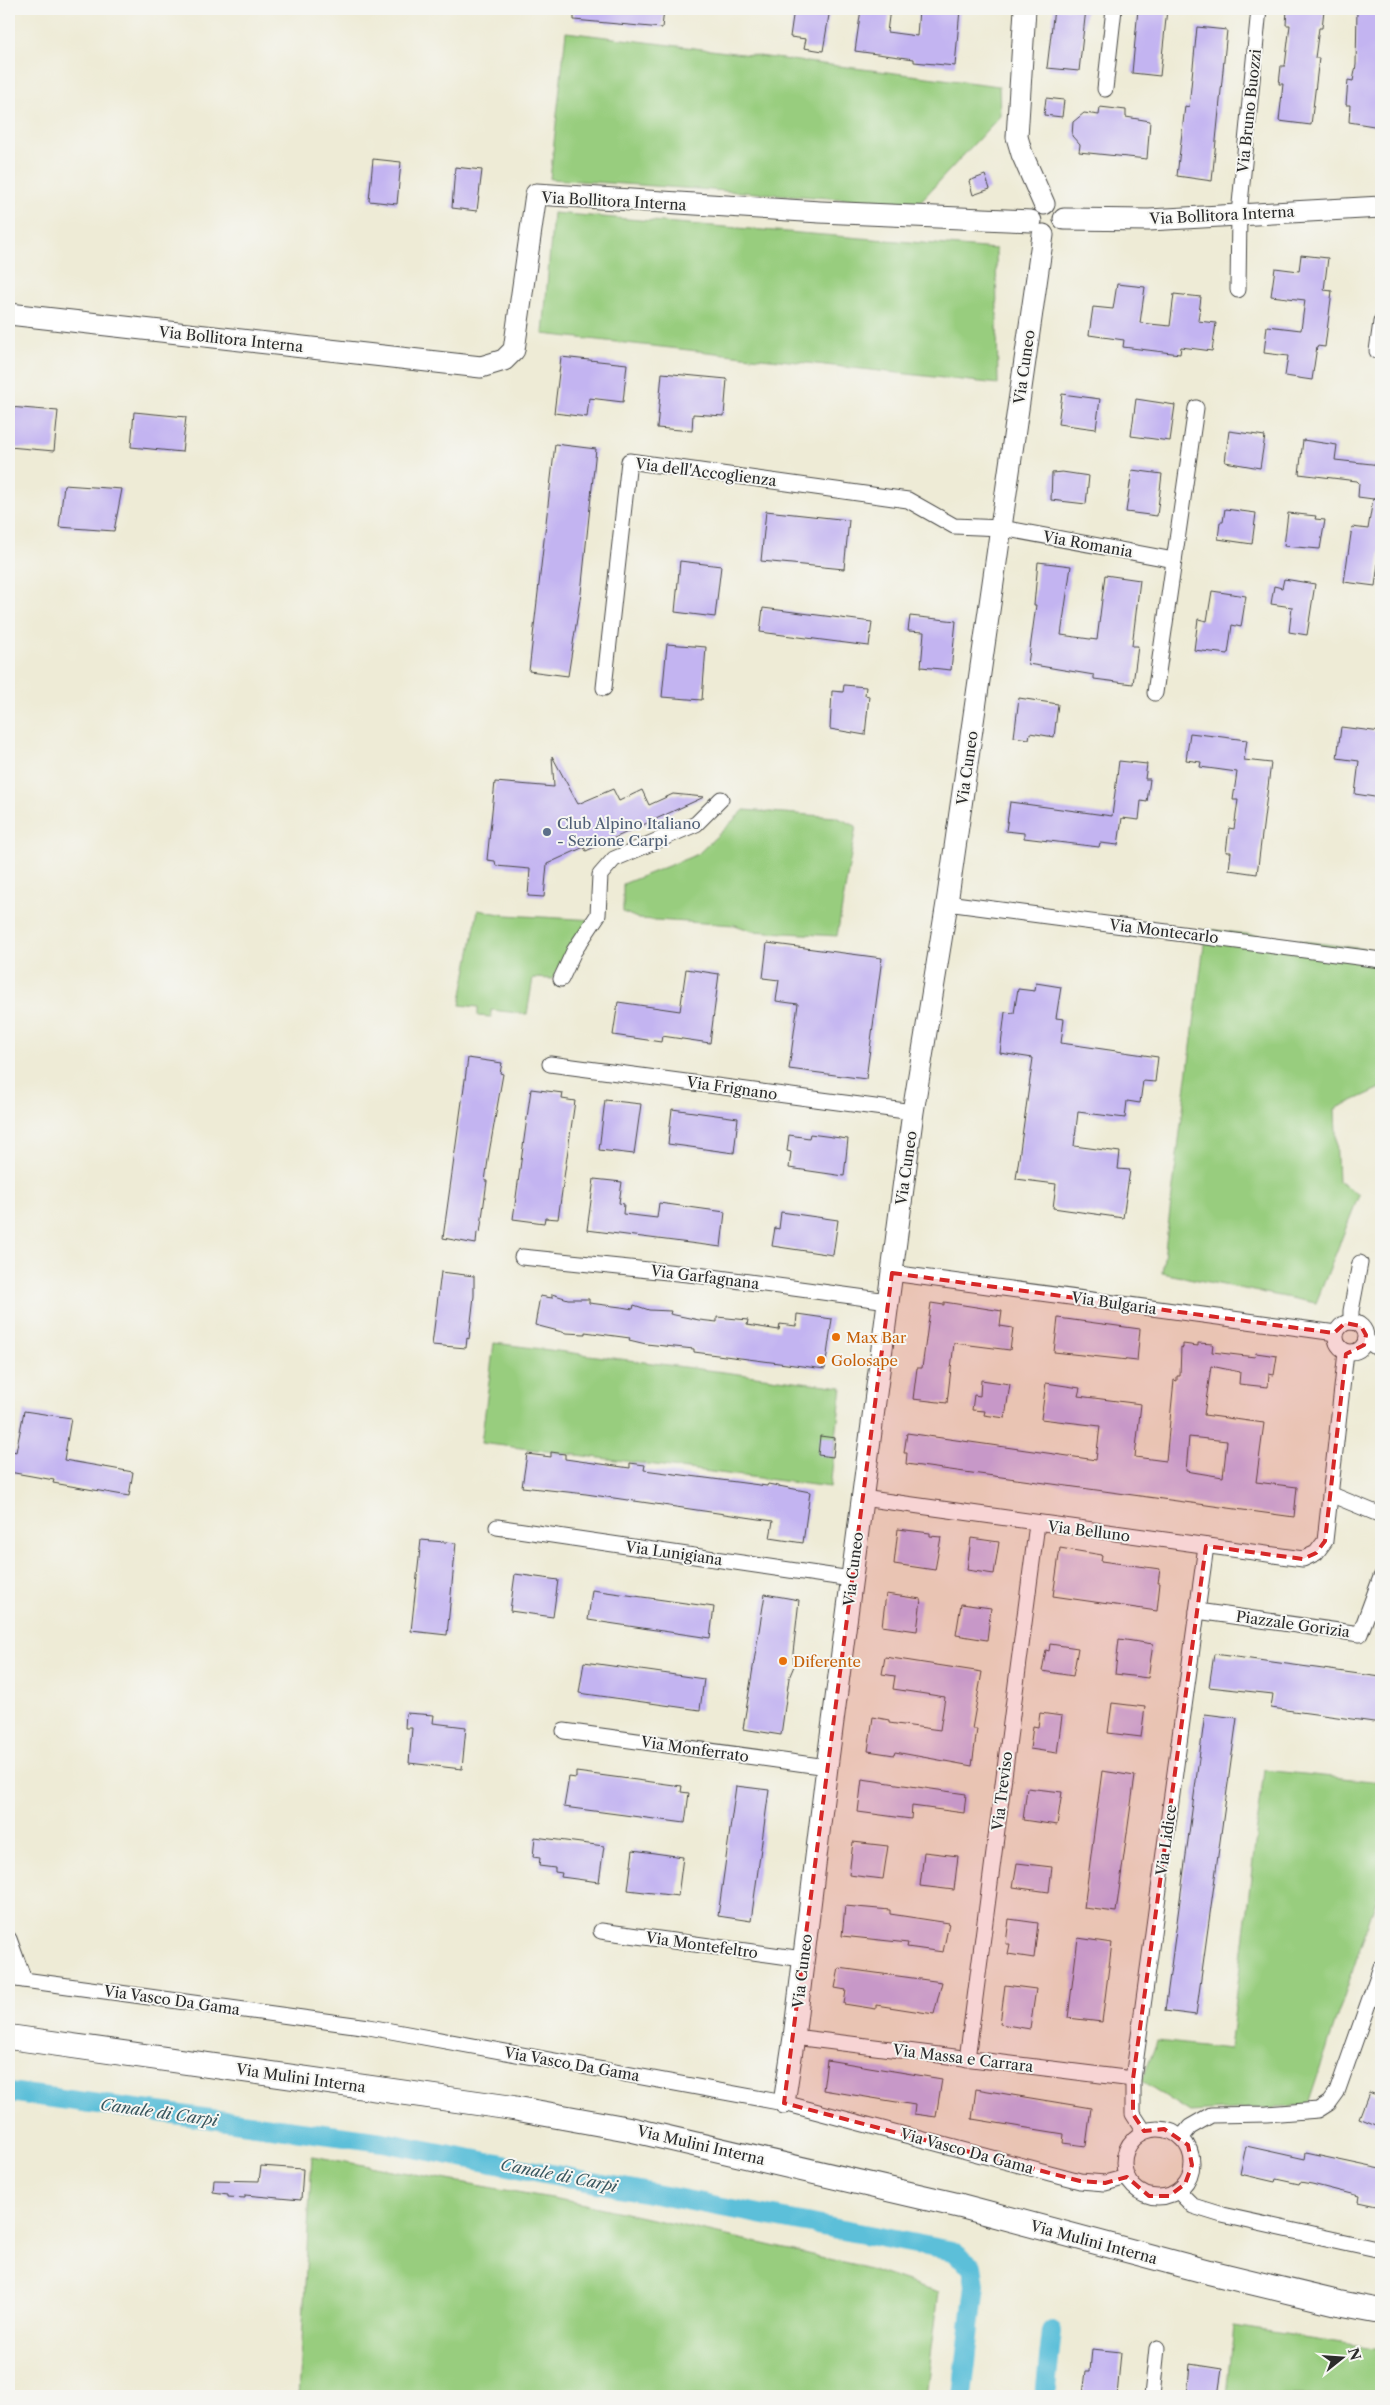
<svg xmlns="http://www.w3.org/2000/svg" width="1390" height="2405" viewBox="0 0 1390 2405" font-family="'Libre Caslon Text',serif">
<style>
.green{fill:#98cd7e;stroke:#627c54}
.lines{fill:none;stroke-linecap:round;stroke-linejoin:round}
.canal{stroke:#5bbfd9;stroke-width:20}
.building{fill:#c3b4f1;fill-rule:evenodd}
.street-casing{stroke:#484845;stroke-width:17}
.secondary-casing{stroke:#484845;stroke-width:23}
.primary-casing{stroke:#484845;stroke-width:26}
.street{stroke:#fff;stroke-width:15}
.secondary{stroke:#fff;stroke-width:21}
.primary{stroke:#fff;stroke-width:24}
.marked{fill:#d62828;fill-opacity:0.2;stroke:#d62828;stroke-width:4;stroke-dasharray:10 6;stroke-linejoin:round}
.service-dot{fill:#5c6f8a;stroke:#f6f6f2;stroke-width:2}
.food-dot{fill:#e8710a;stroke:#f6f6f2;stroke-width:2}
.labels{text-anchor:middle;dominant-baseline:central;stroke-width:4;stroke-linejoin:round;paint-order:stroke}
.street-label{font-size:15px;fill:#2b2b2b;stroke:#f6f6f2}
.service-label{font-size:15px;fill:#4e5e75;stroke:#f6f6f2;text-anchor:start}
.food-label{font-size:15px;fill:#c56008;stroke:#f6f6f2;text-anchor:start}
.water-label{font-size:16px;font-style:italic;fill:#39575f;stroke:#f6f6f2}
</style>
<rect width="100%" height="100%" fill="#f6f6f2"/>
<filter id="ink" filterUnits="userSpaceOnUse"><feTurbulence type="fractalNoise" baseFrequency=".02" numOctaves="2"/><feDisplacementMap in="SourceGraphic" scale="10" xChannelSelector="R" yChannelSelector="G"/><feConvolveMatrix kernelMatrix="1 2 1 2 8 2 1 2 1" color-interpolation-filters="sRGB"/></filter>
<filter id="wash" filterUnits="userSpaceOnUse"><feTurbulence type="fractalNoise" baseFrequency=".0096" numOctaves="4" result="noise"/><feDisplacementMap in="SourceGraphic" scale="20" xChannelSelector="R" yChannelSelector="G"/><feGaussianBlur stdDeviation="1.12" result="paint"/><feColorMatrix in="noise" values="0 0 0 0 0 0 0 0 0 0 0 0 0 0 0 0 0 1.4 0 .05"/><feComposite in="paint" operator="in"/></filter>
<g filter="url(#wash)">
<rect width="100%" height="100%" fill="#eeebd6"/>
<g class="green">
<polygon points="566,32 999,86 1000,116 918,204 550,179"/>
<polygon points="553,213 996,249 998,384 543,334"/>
<polygon points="744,810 836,817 856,826 837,936 752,931 735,925 639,919 623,912 623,884 698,854"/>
<polygon points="478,910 506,915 595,920 569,948 552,979 533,978 527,1014 491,1010 491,1017 478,1016 478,1007 460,1005"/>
<polygon points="1206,929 1381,951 1381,1088 1335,1109 1338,1181 1359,1195 1316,1303 1162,1273"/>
<polygon points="494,1343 842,1387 830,1487 481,1443"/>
<polygon points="1264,1770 1381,1782 1381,1885 1308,2105 1190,2112 1142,2081 1157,2041 1230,2049"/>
<polygon points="312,2156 585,2204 856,2265 939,2292 926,2396 299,2396"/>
<polygon points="1233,2326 1381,2349 1381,2396 1226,2396"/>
</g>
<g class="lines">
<g class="canal">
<polyline points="9,2092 383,2142 952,2251 972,2266 975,2285 962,2396"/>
<polyline points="1045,2396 1052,2331"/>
</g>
</g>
<g id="blocks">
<g class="building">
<polygon points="574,9 664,9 662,28 574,20"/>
<polygon points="794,9 830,9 823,51 804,48 806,39 790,37"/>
<polygon points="861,9 890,9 887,32 917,36 919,9 960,9 955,66 914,62 914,59 855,51"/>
<polygon points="1054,9 1086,9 1079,71 1047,68"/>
<polygon points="1138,9 1167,9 1160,76 1132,73"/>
<polygon points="1287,9 1324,10 1322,28 1319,28 1315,58 1319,58 1311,125 1279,121 1283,84 1279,84 1281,66 1285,66 1290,25 1286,25"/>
<polygon points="1357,9 1381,9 1380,127 1349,122 1350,105 1346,105 1348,80 1353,81 1356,65"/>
<polygon points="1197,27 1227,30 1212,181 1177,176 1185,106 1189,107"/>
<polygon points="1046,98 1064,100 1062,117 1044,115"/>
<polygon points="1100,107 1126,110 1126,117 1150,121 1147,159 1079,152 1080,145 1072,136 1073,122 1084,113 1099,115"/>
<polygon points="373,159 401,162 397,204 369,201"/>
<polygon points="455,167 482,170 477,211 452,208"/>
<polygon points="985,175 990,189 973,195 969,181"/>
<polygon points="1301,255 1328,258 1324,290 1332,291 1325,347 1317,346 1312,380 1285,376 1288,356 1264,353 1267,326 1301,330 1305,300 1271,296 1275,268 1299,271"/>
<polygon points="1117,284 1145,287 1140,323 1170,326 1174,294 1201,297 1198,321 1216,323 1212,351 1181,347 1180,354 1123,347 1124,340 1089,335 1093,307 1113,309"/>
<polygon points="561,357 627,364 623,402 589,398 587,417 554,413"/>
<polygon points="662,373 727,379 724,416 693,414 692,431 657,428"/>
<polygon points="1062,394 1100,399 1096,429 1058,424"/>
<polygon points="1136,399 1175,405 1170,441 1131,436"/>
<polygon points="9,407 58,411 54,451 9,447"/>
<polygon points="134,412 186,417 182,452 131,447"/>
<polygon points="1229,431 1265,436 1260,468 1225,462"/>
<polygon points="1303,440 1337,445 1335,460 1381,465 1381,500 1358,497 1359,483 1357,481 1299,474"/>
<polygon points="555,444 596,449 581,593 568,676 529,671"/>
<polygon points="1132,470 1162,474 1157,516 1126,512"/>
<polygon points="1062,472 1089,476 1086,504 1051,500 1052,473"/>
<polygon points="64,485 122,489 114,531 59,527"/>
<polygon points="1373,499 1381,500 1381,542 1375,586 1344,582 1352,527 1368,529"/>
<polygon points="1225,509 1256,513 1252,544 1218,539 1220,522 1223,522"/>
<polygon points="766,511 849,520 844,569 761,561"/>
<polygon points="1288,513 1316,516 1315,519 1325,520 1320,549 1284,546"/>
<polygon points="680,561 721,566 715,617 675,612"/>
<polygon points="1038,562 1071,566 1061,635 1097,640 1105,575 1140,580 1132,646 1138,646 1133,684 1094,679 1094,675 1028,664 1036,605 1034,605"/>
<polygon points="1284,579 1315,584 1307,635 1289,632 1292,607 1271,604 1274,586 1282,588"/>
<polygon points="1212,591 1246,596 1241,627 1232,625 1228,654 1194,650 1198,619 1207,621"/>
<polygon points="763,608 872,622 869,646 760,632"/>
<polygon points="910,616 956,621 951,670 921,667 924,632 908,631"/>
<polygon points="667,644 706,647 702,700 662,697"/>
<polygon points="844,685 866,687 865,695 869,696 865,735 830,729 832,691 843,692"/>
<polygon points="1019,698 1058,704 1054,737 1030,733 1029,739 1014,737"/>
<polygon points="1341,727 1381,732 1381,798 1355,794 1359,761 1337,758"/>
<polygon points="1190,733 1247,740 1244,760 1271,763 1257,874 1229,870 1231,852 1226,852 1229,828 1234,829 1238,800 1233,800 1237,772 1200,767 1201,762 1186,760"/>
<polygon points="552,756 578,804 613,789 619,801 642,790 649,805 673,794 704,797 586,851 584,847 547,864 544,897 528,896 530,869 496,866 495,861 487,860 495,782 554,787"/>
<polygon points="1119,761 1147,764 1145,779 1150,779 1147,802 1141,801 1139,820 1122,818 1118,845 1100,843 1099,847 1024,838 1024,833 1006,831 1010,802 1112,816"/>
<polygon points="767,943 882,958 866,1079 789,1069 798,1004 776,1001 779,980 763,978"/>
<polygon points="686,969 719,974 710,1043 662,1036 661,1042 613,1035 618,1002 680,1011"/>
<polygon points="1036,983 1061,987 1056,1018 1064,1019 1061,1043 1158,1057 1155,1082 1143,1081 1140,1103 1127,1101 1125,1118 1078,1112 1074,1146 1120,1152 1118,1169 1130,1170 1123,1218 1053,1208 1056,1184 1016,1179 1033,1058 1000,1053 1005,1012 1014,1013 1018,989 1035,991"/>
<polygon points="468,1058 502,1063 500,1073 503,1074 489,1153 485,1181 487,1181 480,1233 477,1232 476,1244 443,1238"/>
<polygon points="531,1089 563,1093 562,1099 575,1101 558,1219 545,1218 544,1223 513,1219"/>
<polygon points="605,1100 641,1104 634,1154 599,1150"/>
<polygon points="672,1109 738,1118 734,1153 668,1144"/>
<polygon points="810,1134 848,1139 844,1176 789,1168 791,1152 787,1151 789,1135 809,1138"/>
<polygon points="594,1179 622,1182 619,1203 624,1204 623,1214 657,1218 659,1203 725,1212 721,1247 587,1230"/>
<polygon points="781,1212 838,1220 833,1255 772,1246 775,1228 779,1229"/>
<polygon points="441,1272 474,1276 474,1296 469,1339 467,1338 466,1348 432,1345"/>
<polygon points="552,1294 568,1299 589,1299 589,1303 621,1307 633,1309 634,1305 649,1310 671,1311 670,1314 699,1320 717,1322 717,1317 748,1320 747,1325 779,1330 780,1324 796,1326 797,1314 832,1319 825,1369 694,1352 694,1349 646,1344 629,1340 630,1338 585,1332 585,1334 566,1333 535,1325 540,1296 552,1298"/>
<polygon points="944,1302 1002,1311 1000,1326 1013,1328 1010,1350 954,1343 947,1403 913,1399 917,1368 922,1368 931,1303 944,1305"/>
<polygon points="1058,1318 1140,1329 1137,1361 1054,1352"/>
<path d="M1198,1343l15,1 -1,8 43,5 1,-4 21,3 -3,19 -5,-1 -1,13 -29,-3 1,-12 -29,-6 -7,49 60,8 -8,59 41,5 -3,30 -388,-53 1,-11h-3l3,-20 189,27 4,-34 -59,-7 5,-36 34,5 -2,8 63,8 -6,53 31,4 8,-81 3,1v-5h3l1,-29 2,1v-4l15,2zM1189,1437l38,4 -4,36 -37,-6z"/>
<polygon points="981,1380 1010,1384 1005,1418 984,1415 985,1411 972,1410 974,1395 980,1396"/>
<polygon points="24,1411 71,1418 64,1460 133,1472 129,1496 53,1483 54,1480 9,1472 13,1451 16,1452"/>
<polygon points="820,1436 835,1438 833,1457 818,1455"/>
<polygon points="551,1452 565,1454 565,1459 630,1468 630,1463 645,1465 644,1470 767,1486 768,1484 810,1492 803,1543 770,1538 773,1521 586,1494 522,1487 527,1454 551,1457"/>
<polygon points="898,1529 930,1533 930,1536 941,1537 935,1570 894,1564"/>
<polygon points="971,1538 999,1542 994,1574 967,1570"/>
<polygon points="421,1540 456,1543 447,1635 411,1631"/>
<polygon points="1060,1548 1102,1555 1101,1561 1160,1569 1158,1583 1160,1583 1157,1611 1053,1596"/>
<polygon points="515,1574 558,1580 553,1617 510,1611"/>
<polygon points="592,1590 714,1607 710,1638 588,1620"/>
<polygon points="765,1594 799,1600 793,1653 794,1666 789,1678 781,1735 743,1729"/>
<polygon points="886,1594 921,1599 917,1631 882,1626"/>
<polygon points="961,1604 991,1608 987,1640 956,1635"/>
<polygon points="1119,1639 1153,1644 1148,1678 1115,1674"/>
<polygon points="1050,1644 1078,1648 1073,1676 1042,1671 1046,1650 1049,1651"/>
<polygon points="1214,1654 1381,1677 1381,1723 1271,1708 1273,1694 1209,1687"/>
<polygon points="885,1657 982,1672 972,1729 977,1729 972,1766 895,1752 894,1755 868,1751 873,1717 889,1720 889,1723 940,1730 945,1697 893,1689 895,1676 882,1674"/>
<polygon points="584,1662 704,1679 700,1710 579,1693"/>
<polygon points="1112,1703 1145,1707 1141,1737 1108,1733"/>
<polygon points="406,1713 434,1715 433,1723 466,1727 462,1769 409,1763 412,1728 405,1728"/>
<polygon points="1040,1713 1062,1716 1057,1753 1030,1749 1033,1726 1038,1727"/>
<polygon points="1205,1714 1237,1718 1196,2015 1165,2011"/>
<polygon points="1102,1771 1135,1776 1116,1912 1084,1908"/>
<polygon points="576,1772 682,1786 681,1792 689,1793 685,1823 564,1807 569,1777 576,1778"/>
<polygon points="862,1779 966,1794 964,1813 912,1806 911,1819 858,1812"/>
<polygon points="736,1786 769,1790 751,1921 718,1916"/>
<polygon points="1027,1788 1062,1792 1057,1825 1023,1820"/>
<polygon points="535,1837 604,1846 599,1882 561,1877 562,1873 555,1872 555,1868 539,1866 540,1858 533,1857"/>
<polygon points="853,1842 888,1846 883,1879 849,1875"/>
<polygon points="633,1850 683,1857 678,1896 628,1890"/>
<polygon points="924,1852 958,1856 954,1890 920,1886"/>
<polygon points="1017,1863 1052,1867 1049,1892 1013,1887"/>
<polygon points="845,1906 890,1910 890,1914 949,1923 943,1952 907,1947 908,1943 842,1936"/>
<polygon points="1009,1919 1038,1923 1034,1958 1008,1954 1010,1944 1006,1944"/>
<polygon points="1078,1938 1112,1943 1102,2022 1068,2018"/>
<polygon points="839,1968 942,1982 934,2014 876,2005 876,2009 844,2004 846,1990 835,1988"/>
<polygon points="1005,1985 1036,1989 1030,2029 1000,2024"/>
<polygon points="827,2060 942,2079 936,2117 914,2114 915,2105 823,2090"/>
<polygon points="976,2089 1091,2108 1086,2146 1063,2143 1064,2134 972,2119"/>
<polygon points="1369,2092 1381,2097 1381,2127 1359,2118"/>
<polygon points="1246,2146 1305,2159 1306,2153 1381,2169 1381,2207 1358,2202 1359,2196 1312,2184 1300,2182 1299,2184 1276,2179 1275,2182 1240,2174"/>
<polygon points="261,2166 303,2169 301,2200 245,2195 245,2198 228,2197 228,2194 213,2192 214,2180 259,2181"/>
<polygon points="1092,2349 1121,2352 1117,2396 1083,2395 1086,2371 1090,2371"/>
<polygon points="1190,2364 1222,2369 1218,2396 1187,2396"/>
</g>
</g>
</g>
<g filter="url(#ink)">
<use href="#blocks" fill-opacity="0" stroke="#484845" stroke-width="1"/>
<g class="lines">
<g class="street-casing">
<g id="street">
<polyline points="1105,89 1114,9"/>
<polyline points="1238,290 1239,214 1259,9"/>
<polyline points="1381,322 1377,351 1381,351"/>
<polyline points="604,688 629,461 908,500 954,526 1002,528 1174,560"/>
<polyline points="1155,693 1196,408"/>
<polyline points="947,903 1381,960"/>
<polyline points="561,979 574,951 598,915 600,875 614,859 696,824 721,799"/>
<polyline points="550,1064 913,1112"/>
<polyline points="522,1257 697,1275 888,1301"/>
<polyline points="892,1273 1336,1333"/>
<circle cx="1351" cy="1337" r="15"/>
<polyline points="1351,1322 1351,1311 1360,1263"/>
<polyline points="1366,1340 1381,1351"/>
<polyline points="1330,1494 1381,1515"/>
<polyline points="862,1498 1303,1559 1316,1553 1325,1541 1346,1352"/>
<polyline points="497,1527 851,1579"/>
<polyline points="1197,1611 1360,1634 1381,1577"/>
<polyline points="564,1731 827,1767"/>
<polyline points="601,1931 803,1959"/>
<polyline points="9,1939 24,1980"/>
<polyline points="9,1978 369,2027 784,2103 1080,2181 1105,2183 1127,2177"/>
<polyline points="794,2037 1133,2079"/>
<polyline points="967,2059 1037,1524"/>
<circle cx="1158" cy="2163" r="34"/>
<polyline points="1144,2131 1133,2114 1133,2079 1206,1546"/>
<polyline points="1181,2138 1190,2127 1211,2115 1267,2114 1318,2110 1329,2103 1337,2092 1381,1967"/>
<polyline points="1178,2191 1193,2206 1222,2215 1381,2250"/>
<polyline points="1152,2396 1157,2348"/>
</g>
</g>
<g class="secondary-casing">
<g id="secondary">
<polyline points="1025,9 1017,137 1022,154 1044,204"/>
<polyline points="1064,219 1149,220 1381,207"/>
<polyline points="9,314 481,367 504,360 514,350 536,194 820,212 1031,221"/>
<polyline points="784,2103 794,2037 827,1767 913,1112 947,903 1043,235"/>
</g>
</g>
<g class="primary-casing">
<polyline id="primary" points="9,2037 513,2108 629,2129 961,2206 1209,2272 1338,2303 1381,2311"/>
</g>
<use href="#street" class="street"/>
<use href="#secondary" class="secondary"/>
<use href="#primary" class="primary"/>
</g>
</g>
<path class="marked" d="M892,1273l442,60 11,-10 16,3 5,9 -2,10 -18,9 -21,187 -9,12 -13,6 -97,-13 -73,533v35l11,17 20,-2 24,16 4,20 -7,19 -16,12h-20l-22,-19 -22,6 -25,-2 -296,-78z"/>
<circle class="service-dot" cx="547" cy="832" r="5"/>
<g class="food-dot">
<circle cx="836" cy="1337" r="5"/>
<circle cx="821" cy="1360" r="5"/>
<circle cx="783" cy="1661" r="5"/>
</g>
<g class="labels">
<g class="street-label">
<text transform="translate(1249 111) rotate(-84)">Via Bruno Buozzi</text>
<text transform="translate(614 201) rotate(3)">Via Bollitora Interna</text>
<text transform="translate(1222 215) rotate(-3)">Via Bollitora Interna</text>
<text transform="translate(231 339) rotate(6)">Via Bollitora Interna</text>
<text transform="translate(1024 367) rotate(-82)">Via Cuneo</text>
<text transform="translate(706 472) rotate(7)">Via dell'Accoglienza</text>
<text transform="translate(1088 544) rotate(10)">Via Romania</text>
<text transform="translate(967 768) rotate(-82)">Via Cuneo</text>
<text transform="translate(1164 931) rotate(7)">Via Montecarlo</text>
<text transform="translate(732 1088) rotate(8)">Via Frignano</text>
<text transform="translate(906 1168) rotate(-82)">Via Cuneo</text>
<text transform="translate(705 1277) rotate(7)">Via Garfagnana</text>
<text transform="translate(1114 1303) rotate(8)">Via Bulgaria</text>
<text transform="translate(1089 1531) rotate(7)">Via Belluno</text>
<text transform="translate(674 1553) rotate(8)">Via Lunigiana</text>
<text transform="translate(853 1569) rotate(-83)">Via Cuneo</text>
<text transform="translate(1293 1624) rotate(8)">Piazzale Gorizia</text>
<text transform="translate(695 1749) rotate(8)">Via Monferrato</text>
<text transform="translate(1002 1791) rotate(-83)">Via Treviso</text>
<text transform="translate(1166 1840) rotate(-82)">Via Lidice</text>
<text transform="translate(702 1945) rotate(8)">Via Montefeltro</text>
<text transform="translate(802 1971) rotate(-83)">Via Cuneo</text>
<text transform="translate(172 2000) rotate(8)">Via Vasco Da Gama</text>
<text transform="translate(963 2058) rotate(7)">Via Massa e Carrara</text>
<text transform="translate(572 2064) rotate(10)">Via Vasco Da Gama</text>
<text transform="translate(301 2078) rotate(8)">Via Mulini Interna</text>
<text transform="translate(701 2145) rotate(13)">Via Mulini Interna</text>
<text transform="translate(967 2151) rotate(15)">Via Vasco Da Gama</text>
<text transform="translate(1094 2242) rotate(15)">Via Mulini Interna</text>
</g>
<g class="service-label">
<text x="557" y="823">Club Alpino Italiano<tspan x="557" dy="17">- Sezione Carpi</tspan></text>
</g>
<g class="food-label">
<text x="846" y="1337">Max Bar</text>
<text x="831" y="1360">Golosape</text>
<text x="793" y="1661">Diferente</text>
</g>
<g class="water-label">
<text transform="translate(159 2112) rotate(8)">Canale di Carpi</text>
<text transform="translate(559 2175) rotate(11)">Canale di Carpi</text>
</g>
</g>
<rect width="1390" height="2405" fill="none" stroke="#f6f6f2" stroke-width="30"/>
<g transform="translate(1342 2358) rotate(73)" stroke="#f6f6f2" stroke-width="4" paint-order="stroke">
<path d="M0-4L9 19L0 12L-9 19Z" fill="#2b2b2b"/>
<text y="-8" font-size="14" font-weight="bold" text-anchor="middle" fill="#2b2b2b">N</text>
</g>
</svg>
